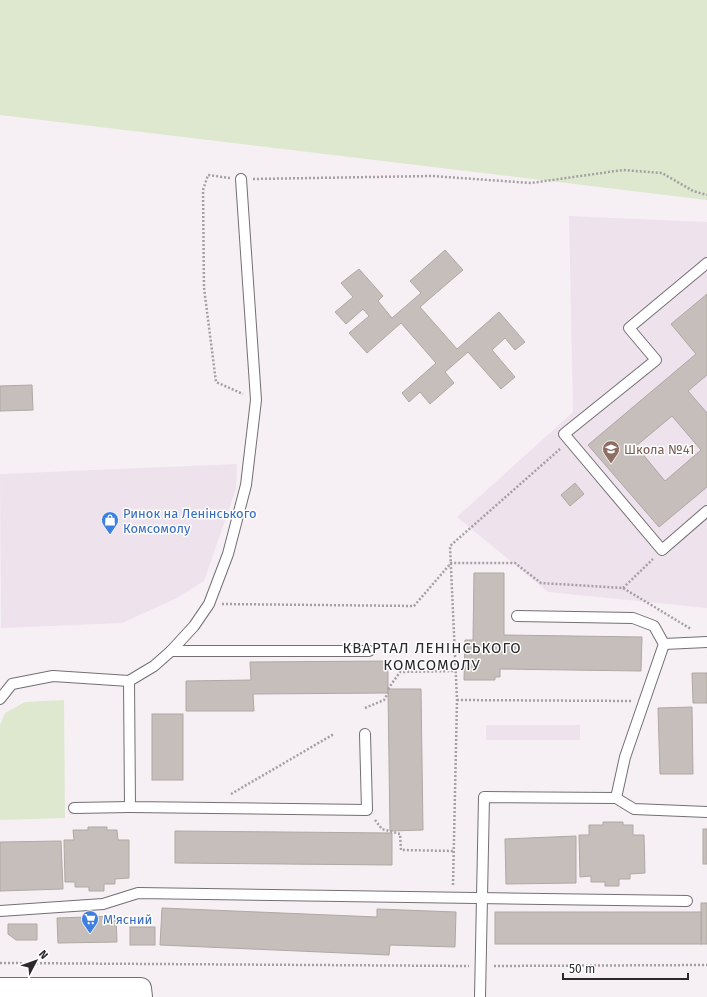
<svg xmlns="http://www.w3.org/2000/svg" width="707" height="997" viewBox="0 0 707 997" font-family="'Fira Sans',sans-serif">
<style>
.built{fill:#eee2ed}
.green{fill:#dde8cf}
.building{fill:#c5beba;stroke:#afa8a3;fill-rule:evenodd}
.lines{fill:none;stroke-linecap:round;stroke-linejoin:round}
.lane-casing{stroke:#746f74;stroke-width:12}
.street-casing{stroke:#746f74;stroke-width:22}
.path{stroke:#a49fa3;stroke-width:2.5;stroke-dasharray:2 2;stroke-linecap:butt}
.lane{stroke:#fff;stroke-width:10}
.street{stroke:#fff;stroke-width:20}
.labels{text-anchor:middle;dominant-baseline:central;stroke-width:3;stroke-linejoin:round;paint-order:stroke}
.education-label{font-size:13px;fill:#785e54;stroke:#fff;text-anchor:start}
.shop-label{font-size:13px;fill:#366cbe;stroke:#fff;text-anchor:start}
.quarter-label{font-size:15px;letter-spacing:1px;fill:#2b292b;stroke:#fff}
</style>
<rect width="100%" height="100%" fill="#f6f0f5"/>
<g class="built">
<polygon points="569,216 707,222 707,608 548,592 457,517 573,412"/>
<polygon points="237,464 236,489 204,581 177,598 122,623 1,628 0,474"/>
<rect x="486" y="725" width="94" height="15"/>
</g>
<g class="green">
<polygon points="0,0 707,0 707,200 0,115"/>
<polygon points="64,700 65,818 0,820 0,725 5,713 25,702"/>
</g>
<g class="building">
<polygon points="445,250 463,270 420,307 457,349 499,312 525,342 515,350 505,338 492,350 515,377 501,389 468,352 445,372 454,383 430,404 420,392 409,402 402,393 436,363 401,323 367,353 349,333 369,316 363,309 346,324 335,312 353,297 341,283 359,269 383,296 378,301 392,318 421,293 410,281"/>
<path d="M707,294v81l-19,16 19,22v74l-48,40 -71,-82 108,-91 -25,-30zM672,416l29,34 -36,31 -29,-35z"/>
<polygon points="32,385 33,410 0,411 0,386"/>
<polygon points="575,483 584,494 570,506 561,495"/>
<polygon points="474,573 504,573 504,635 642,637 641,671 500,669 500,677 495,677 495,680 464,680 465,640 473,640"/>
<polygon points="388,661 388,693 253,694 254,711 186,711 186,681 251,680 250,662"/>
<polygon points="692,673 707,673 707,703 693,703"/>
<polygon points="388,689 421,689 423,830 390,831"/>
<polygon points="692,707 693,774 660,774 658,708"/>
<rect x="152" y="714" width="31" height="66"/>
<polygon points="603,822 623,822 623,825 633,825 633,835 644,835 645,873 630,874 630,879 619,879 619,886 605,886 605,882 591,882 591,876 580,877 579,835 589,835 589,825 603,825"/>
<polygon points="88,827 107,827 107,830 117,830 118,840 129,840 129,878 115,879 115,884 104,884 104,891 89,891 89,887 75,887 75,882 65,882 64,840 74,840 73,830 88,830"/>
<rect x="703" y="829" width="4" height="35"/>
<polygon points="175,831 392,833 392,865 175,863"/>
<polygon points="576,836 576,883 506,884 505,839"/>
<polygon points="61,841 63,889 0,891 0,842"/>
<rect x="701" y="903" width="6" height="41"/>
<polygon points="162,908 377,917 377,909 456,912 455,947 390,945 389,955 160,945"/>
<rect x="495" y="912" width="206" height="32"/>
<polygon points="116,916 117,942 58,943 57,918"/>
<polygon points="8,924 37,924 37,940 16,940 8,934"/>
<rect x="130" y="927" width="25" height="18"/>
</g>
<g class="lines">
<g class="lane-casing">
<g id="lane">
<polyline points="707,263 629,328 656,360 564,434 662,550 707,511"/>
<polyline points="517,616 633,618 654,626 664,644 625,757 616,798"/>
<polyline points="664,644 707,642"/>
<polyline points="171,651 369,651"/>
<polyline points="129,681 130,807 367,810 365,734"/>
<polyline points="0,699 12,684 53,676 129,681 154,666 171,651 194,626 209,604 228,554 246,485 256,400 241,179"/>
<polyline points="74,808 130,807"/>
<polyline points="0,911 103,904 138,893 687,901"/>
<polyline points="480,997 484,797 616,798 634,809 707,812"/>
</g>
</g>
<g class="street-casing">
<polyline id="street" points="0,988 141,988 142,997"/>
</g>
<g class="path">
<polyline points="230,178 208,175 203,190 204,288 216,382 243,394"/>
<polyline points="253,179 432,176 531,183 623,170 662,173 693,191 707,195"/>
<polyline points="623,588 653,559"/>
<polyline points="222,604 414,606 451,563 515,563 541,583 623,588 691,629"/>
<polyline points="388,689 400,672 456,671"/>
<polyline points="457,700 631,701"/>
<polyline points="365,708 384,700 388,693"/>
<polyline points="231,794 334,734"/>
<polyline points="375,820 382,829 400,834 401,850 454,851"/>
<polyline points="453,885 457,700 450,546 560,449"/>
<polyline points="0,963 469,966"/>
<polyline points="494,966 707,965"/>
</g>
<use href="#lane" class="lane"/>
<use href="#street" class="street"/>
</g>
<defs>
<g id="school-pin" transform="scale(0.9)"><path d="M0 17L-7.5 6A9.5 9.5 0 1 1 7.5 6Z" fill="#8d6e63" stroke="#fff"/><path d="M0-5L7-2L0 1L-7-2ZM-4 1L0 2.5L4 1V4Q0 6-4 4Z" fill="#fff"/></g>
<g id="shop-pin" transform="scale(0.9)"><path d="M0 17L-7.5 6A9.5 9.5 0 1 1 7.5 6Z" fill="#3f7fe0" stroke="#fff"/><path d="M-5-2.5h2.3a2.7 3.5 0 0 1 5.4 0H5L5.5 6h-11ZM-1.5-2.5h3a1.5 2.3 0 0 0-3 0Z" fill="#fff"/></g>
<g id="supermarket-pin" transform="scale(0.9)"><path d="M0 17L-7.5 6A9.5 9.5 0 1 1 7.5 6Z" fill="#3f7fe0" stroke="#fff"/><path d="M-6-5.5h2.5l.6 2H6L4.5 2H-2.5L-4.4-4H-6ZM-1.5 3.2a1.3 1.3 0 1 0 .1 0ZM3 3.2a1.3 1.3 0 1 0 .1 0Z" fill="#fff"/></g>
</defs>
<g fill-rule="evenodd">
<use href="#school-pin" x="611" y="449"/>
<use href="#shop-pin" x="110" y="520"/>
<use href="#supermarket-pin" x="90" y="919"/>
</g>
<g class="labels">
<g class="education-label">
<text x="624" y="449">Школа №41</text>
</g>
<g class="shop-label">
<text x="123" y="513">Ринок на Ленінського<tspan x="123" dy="15">Комсомолу</tspan></text>
<text x="103" y="919">М'ясний</text>
</g>
<g class="quarter-label">
<text x="432" y="648">КВАРТАЛ ЛЕНІНСЬКОГО<tspan x="432" dy="17">КОМСОМОЛУ</tspan></text>
</g>
</g>
<g transform="translate(36 961) rotate(49)" stroke="#ffffff" stroke-width="3" paint-order="stroke">
<path d="M0-3L7 15L0 10L-7 15Z" fill="#2b292b"/>
<text y="-6" font-size="11" font-weight="bold" text-anchor="middle" fill="#2b292b">N</text>
</g>
<path d="M563 973v6h125v-6" fill="none" stroke="#2b292b" stroke-width="2"/>
<text x="569" y="973" font-size="12" fill="#2b292b" stroke="#ffffff" stroke-width="3" paint-order="stroke">50 m</text>
</svg>
